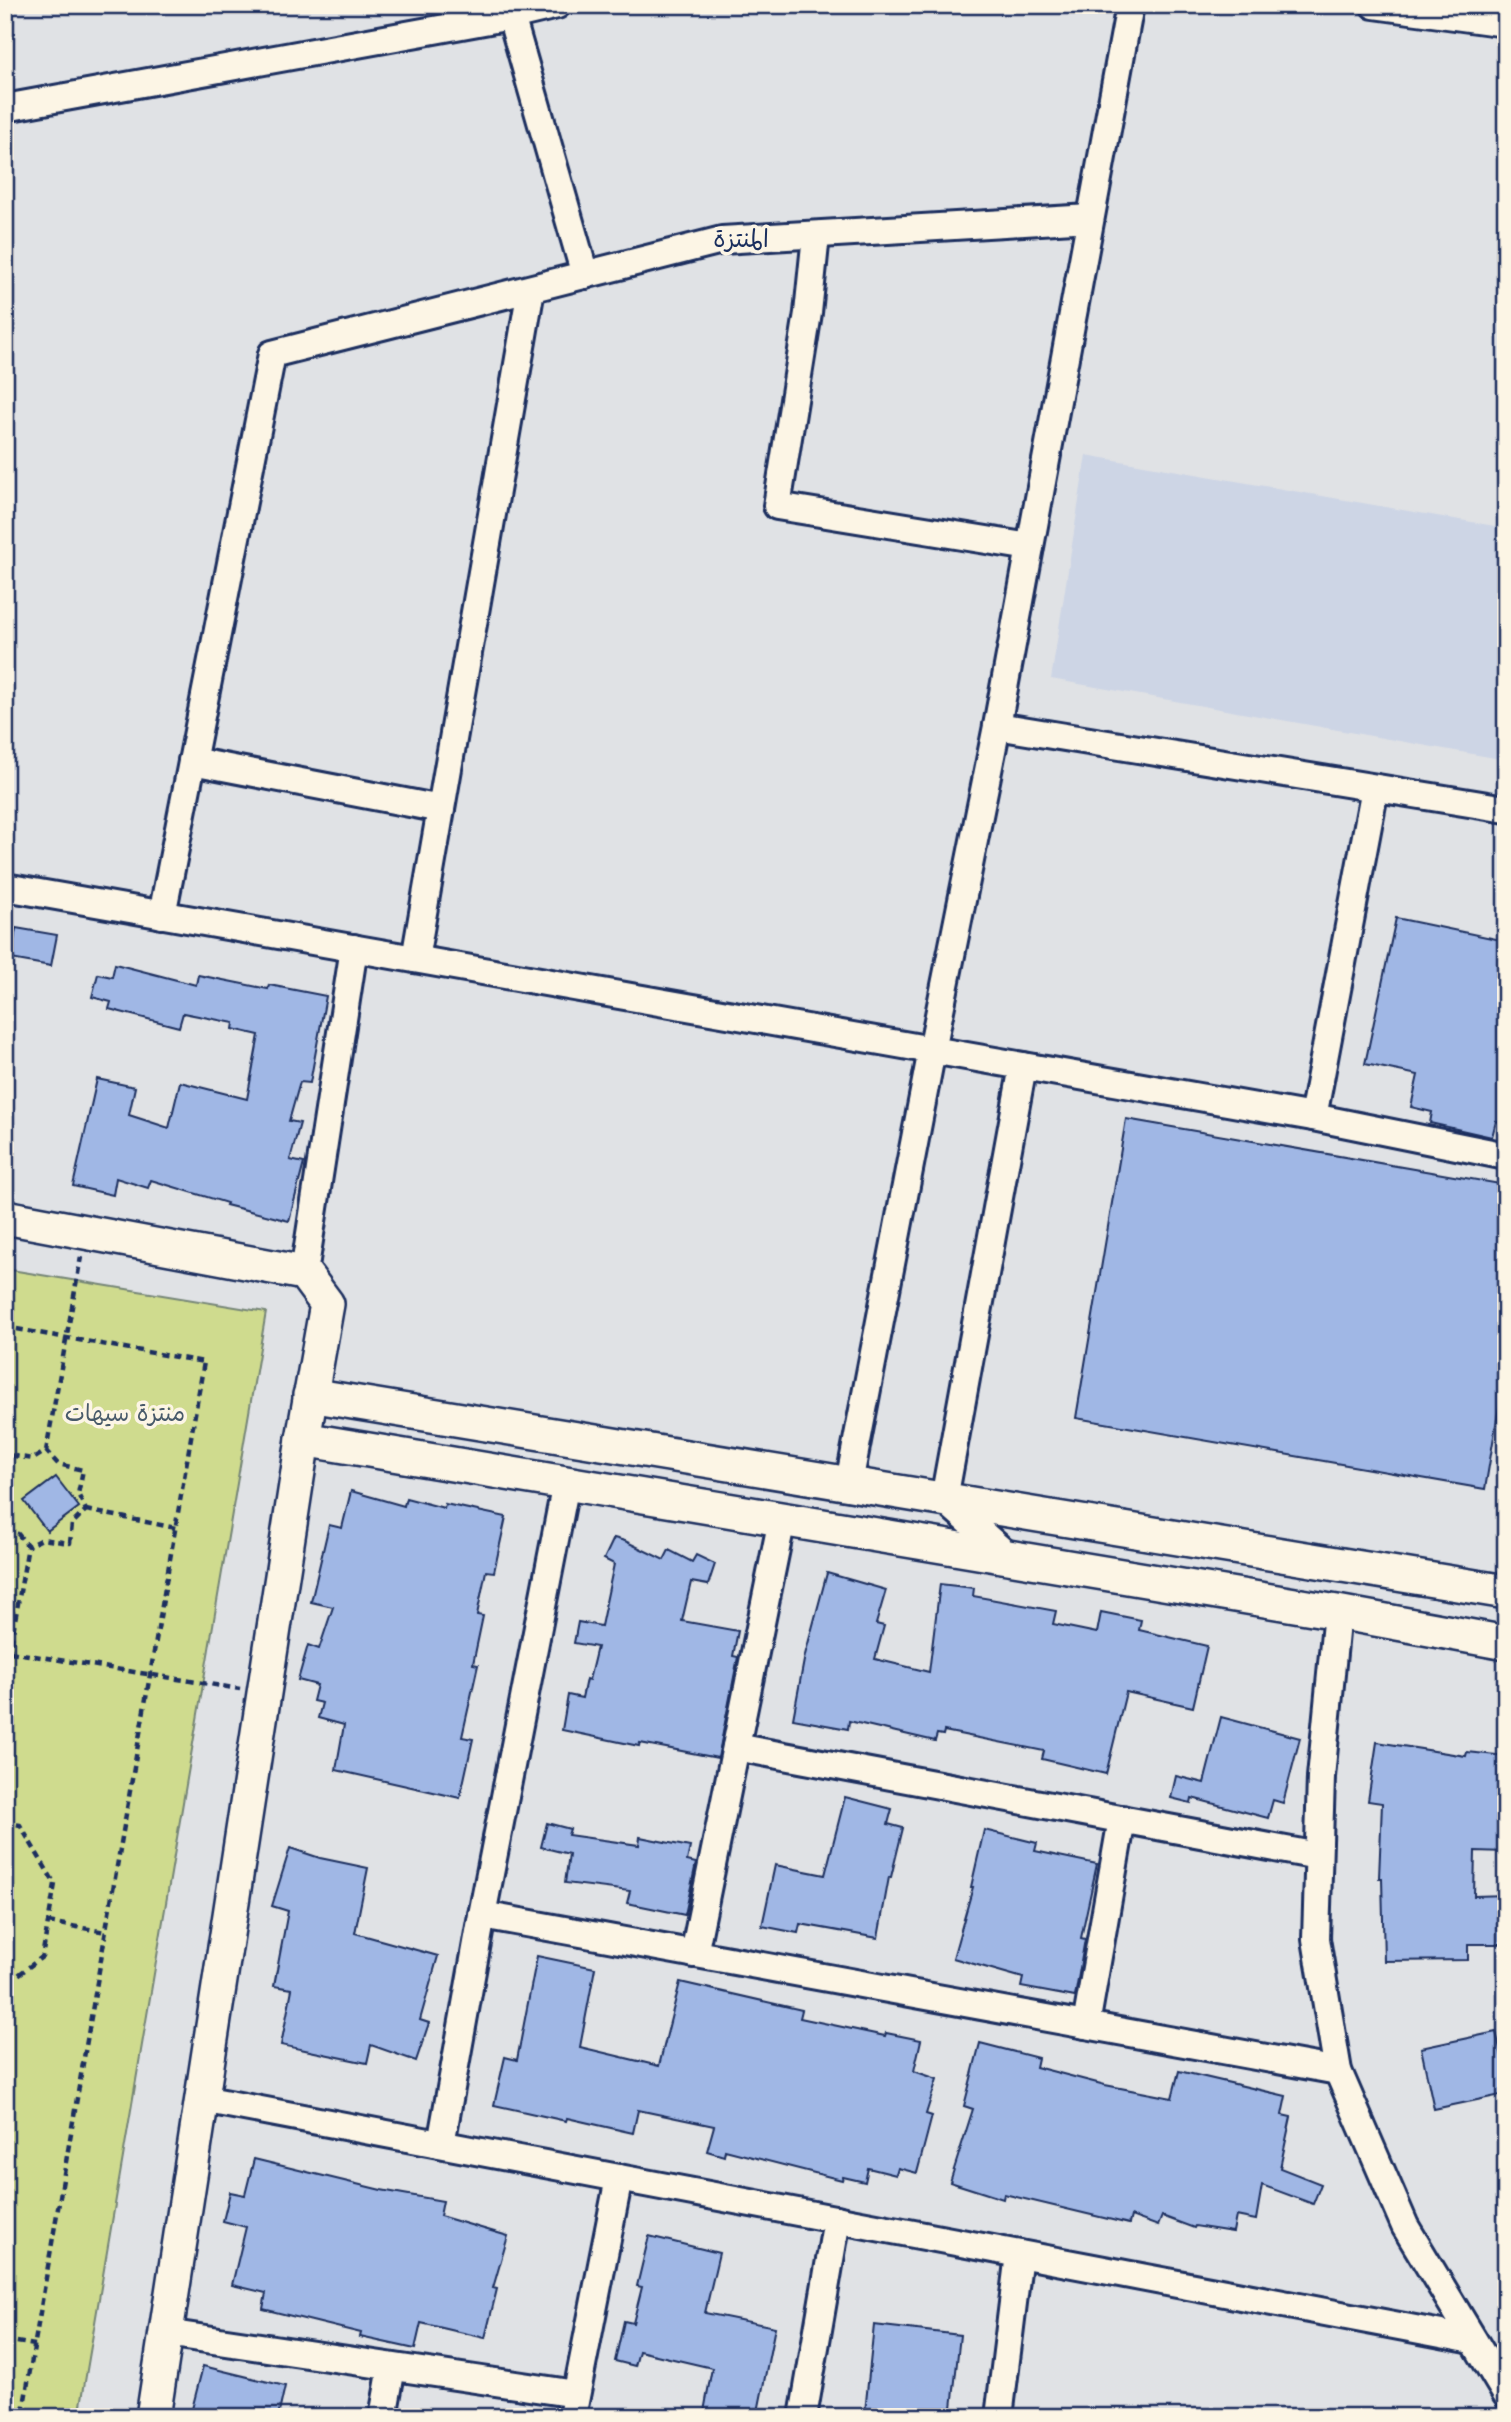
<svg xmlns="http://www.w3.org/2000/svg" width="1511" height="2422" viewBox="0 0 1511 2422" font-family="'Playpen Sans','Playpen Sans Arabic',sans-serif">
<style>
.built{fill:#cdd5e5}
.green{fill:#cfdb8e;stroke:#758576;stroke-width:2}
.building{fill:#a0b7e5;stroke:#1b2f5e;stroke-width:2}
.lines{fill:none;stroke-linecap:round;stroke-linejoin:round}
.minor-casing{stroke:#1b2f5e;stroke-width:32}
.tertiary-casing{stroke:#1b2f5e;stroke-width:38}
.path{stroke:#1b2f5e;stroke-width:4.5;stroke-dasharray:7 5;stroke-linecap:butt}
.minor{stroke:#fcf5e5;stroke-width:26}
.tertiary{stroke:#fcf5e5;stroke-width:33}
.labels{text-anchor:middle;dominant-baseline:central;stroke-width:7;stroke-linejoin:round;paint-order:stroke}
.park-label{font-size:23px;fill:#485a6a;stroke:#fcf5e5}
.neighbourhood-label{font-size:24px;fill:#1b2f5e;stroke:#fcf5e5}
</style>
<rect width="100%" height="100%" fill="#e0e2e5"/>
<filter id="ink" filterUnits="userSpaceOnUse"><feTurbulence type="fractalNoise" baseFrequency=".0143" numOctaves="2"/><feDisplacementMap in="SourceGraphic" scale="14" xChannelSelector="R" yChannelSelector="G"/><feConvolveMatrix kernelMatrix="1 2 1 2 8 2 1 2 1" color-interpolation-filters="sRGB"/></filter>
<g filter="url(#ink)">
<polygon class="built" points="1086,455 1506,528 1506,760 1051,679"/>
<polygon class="green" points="5,1269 266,1312 79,2417 5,2417"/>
<g class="building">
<polygon points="1396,918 1506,941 1506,1123 1496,1121 1492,1137 1430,1123 1432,1112 1411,1107 1418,1075 1365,1064"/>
<polygon points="16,928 57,935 51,966 11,959"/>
<polygon points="115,964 196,985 198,975 268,989 269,985 326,996 310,1083 300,1082 289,1121 300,1123 290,1160 304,1163 289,1221 226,1205 227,1203 151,1180 148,1188 116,1178 113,1195 73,1186 97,1079 135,1087 129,1115 169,1128 180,1082 247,1099 259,1035 233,1029 234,1023 183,1013 179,1027 109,1009 111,1002 92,997 98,974 112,977"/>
<polygon points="1126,1119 1506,1185 1506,1366 1485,1489 1076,1418"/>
<polygon points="56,1477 79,1507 47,1531 24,1501"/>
<polygon points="351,1491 404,1506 406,1498 444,1508 445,1504 506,1517 494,1572 486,1571 477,1615 483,1616 473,1664 478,1665 462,1737 473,1739 460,1798 336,1770 344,1725 318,1718 322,1703 313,1701 317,1685 298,1680 308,1645 319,1649 333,1607 311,1602 329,1525 342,1528"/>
<polygon points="614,1538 625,1541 664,1560 669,1550 692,1562 696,1555 715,1564 708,1585 691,1582 682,1621 738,1631 733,1656 738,1657 718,1758 640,1743 639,1746 562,1730 568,1695 582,1698 586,1679 589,1680 597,1647 574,1643 578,1622 601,1626 614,1564 604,1559"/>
<polygon points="827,1573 886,1590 876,1624 884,1626 875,1659 929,1672 940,1584 974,1588 973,1596 1056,1611 1053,1624 1097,1633 1101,1612 1141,1620 1139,1630 1207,1646 1193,1707 1126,1692 1106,1774 1042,1759 1044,1751 944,1731 943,1735 937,1734 935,1741 849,1721 848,1729 793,1719 805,1655"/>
<polygon points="1221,1717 1300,1738 1283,1803 1273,1800 1268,1818 1192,1798 1191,1803 1171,1798 1176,1776 1204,1783"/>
<polygon points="1377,1742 1466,1756 1467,1752 1506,1756 1506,1852 1475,1851 1474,1896 1506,1895 1506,1944 1468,1944 1468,1960 1384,1961 1382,1878 1379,1878 1382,1803 1368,1801"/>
<polygon points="845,1797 892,1809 888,1824 903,1828 891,1877 889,1877 878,1938 800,1924 798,1933 762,1926 775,1865 825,1875"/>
<polygon points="547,1823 570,1829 568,1835 639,1845 640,1837 690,1847 687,1861 696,1863 685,1915 627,1903 630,1891 565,1883 569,1854 541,1847"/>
<polygon points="984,1830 1037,1843 1035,1851 1097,1864 1081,1938 1085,1939 1075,1997 1021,1987 1023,1978 953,1958 973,1887 971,1887"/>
<polygon points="290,1848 320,1858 368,1868 355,1933 438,1956 420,2020 429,2023 416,2061 371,2045 367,2063 281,2045 292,1989 274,1986 288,1911 272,1906"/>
<polygon points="537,1956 595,1968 580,2047 659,2066 680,1982 802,2010 800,2018 885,2036 886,2033 921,2040 914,2071 937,2079 926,2114 932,2116 917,2173 898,2168 896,2175 868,2168 865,2182 843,2177 842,2180 725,2150 724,2156 707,2151 714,2126 638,2110 633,2133 567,2118 566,2121 494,2105 505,2057 517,2060"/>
<polygon points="1496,2032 1506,2074 1506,2094 1434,2109 1421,2048"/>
<polygon points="980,2043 1038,2058 1036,2067 1105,2085 1172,2098 1179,2071 1286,2096 1282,2115 1291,2117 1280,2168 1321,2184 1313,2204 1262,2185 1256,2220 1236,2216 1233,2232 1195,2226 1194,2228 1162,2216 1158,2226 1131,2216 1129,2224 1004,2194 1003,2199 950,2182 973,2109 964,2106"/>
<polygon points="254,2159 381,2190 443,2201 440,2216 508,2236 493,2288 497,2289 485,2338 421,2323 415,2349 360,2337 361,2333 263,2309 266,2293 232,2285 246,2227 223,2221 230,2192 245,2195"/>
<polygon points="649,2236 719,2253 705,2313 775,2327 757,2417 703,2417 712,2368 639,2351 635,2366 615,2361 624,2321 633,2323 642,2287 637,2286"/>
<polygon points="874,2325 960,2335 951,2417 902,2417 865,2412"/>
<polygon points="203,2366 285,2386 278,2417 190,2417"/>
</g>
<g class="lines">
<g class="minor-casing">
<g id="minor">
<polyline points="1374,5 1506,23"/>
<polyline points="511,16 585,275"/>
<polyline points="5,108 511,16 557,5"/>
<polyline points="816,235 808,313 777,506 1030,547"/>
<polyline points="997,726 1506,809"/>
<polyline points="192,761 441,809"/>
<polyline points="5,887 1313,1117 1506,1156"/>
<polyline points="162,915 272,354 722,240 1090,218"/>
<polyline points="415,959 531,289"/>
<polyline points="1313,1117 1375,788"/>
<polyline points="304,1273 354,948"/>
<polyline points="849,1483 932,1050 997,726 1130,5"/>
<polyline points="1010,1558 944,1499 1023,1066"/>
<polyline points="1337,1612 1321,1777 1316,1939 1338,2071 1405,2226 1506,2394"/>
<polyline points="736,1747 1318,1856"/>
<polyline points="482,1915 1338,2071"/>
<polyline points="694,1954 782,1519"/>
<polyline points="1086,2025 1122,1819"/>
<polyline points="202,2099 1473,2340"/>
<polyline points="441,2144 482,1915 566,1483"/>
<polyline points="166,2333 576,2394"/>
<polyline points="383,2417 392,2367"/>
<polyline points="572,2417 619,2178"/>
<polyline points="803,2417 837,2219"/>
<polyline points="999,2417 1019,2254"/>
</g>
</g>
<g class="tertiary-casing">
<g id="tertiary">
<polyline points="5,1217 304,1273 327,1304 303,1439 153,2417"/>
<polyline points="310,1395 1506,1592"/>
<polyline points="303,1439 1337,1612 1506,1643"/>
</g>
</g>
<g class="path">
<polyline points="5,1327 204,1362 22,2417"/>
<polyline points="5,1475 8,1455 33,1459 46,1451 81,1257"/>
<polyline points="86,1510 176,1528"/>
<polyline points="5,1531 18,1534 28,1546 42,1539 70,1543 72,1524 86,1510 78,1494 83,1470 58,1464 46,1451"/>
<polyline points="10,1652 240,1689"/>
<polyline points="5,1678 28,1546"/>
<polyline points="5,1822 20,1825 55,1884 42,1957 5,1985"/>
<polyline points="48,1922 106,1932"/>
<polyline points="5,2340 35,2345"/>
</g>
<use href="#minor" class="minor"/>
<use href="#tertiary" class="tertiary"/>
</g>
</g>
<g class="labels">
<g class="park-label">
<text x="125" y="1411">منتزة سيهات</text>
</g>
<g class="neighbourhood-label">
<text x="741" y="237">المنتزة</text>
</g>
</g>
<rect width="1511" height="2422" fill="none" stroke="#fcf5e5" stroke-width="28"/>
<rect x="14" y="14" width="1483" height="2394" fill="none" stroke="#1b2f5e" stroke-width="2.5" filter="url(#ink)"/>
</svg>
